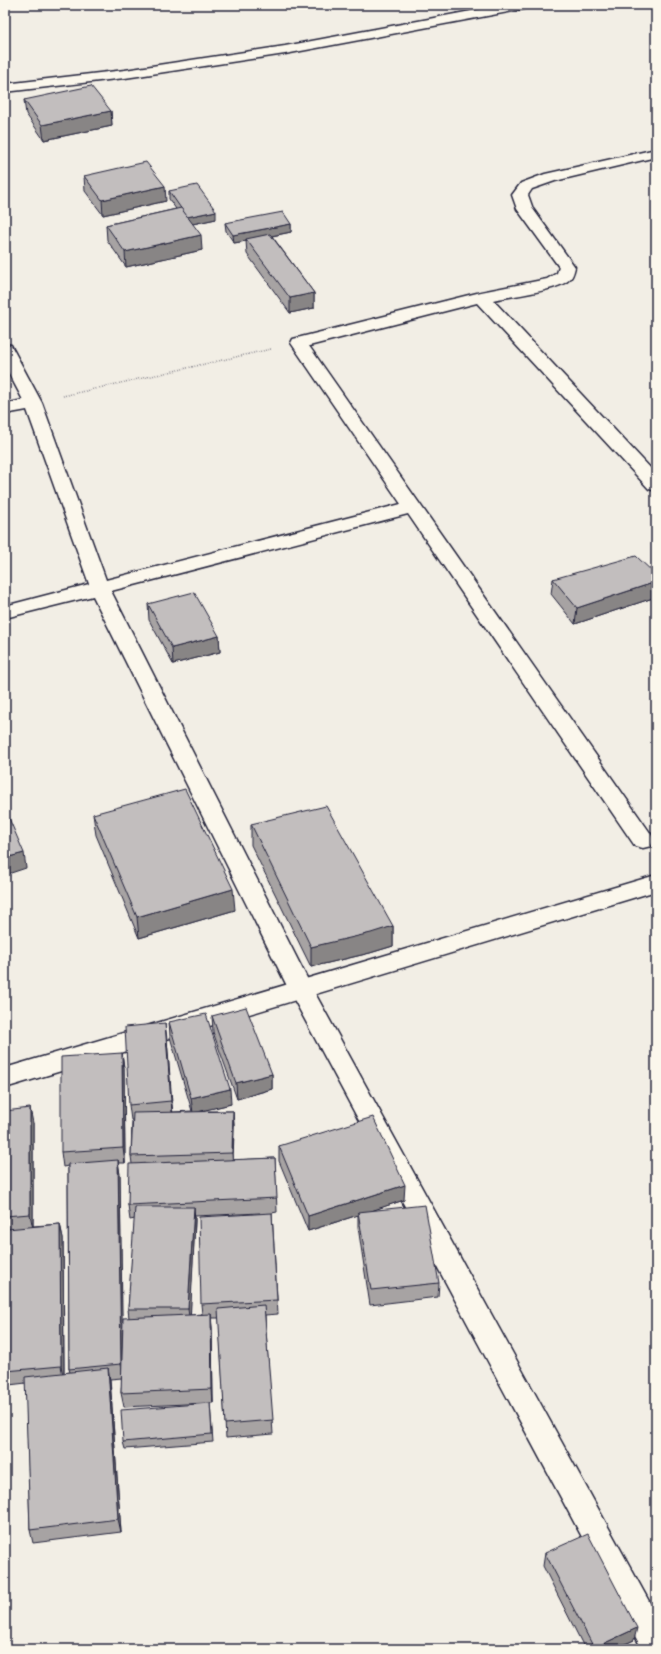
<svg xmlns="http://www.w3.org/2000/svg" width="661" height="1654" viewBox="0 0 661 1654" font-family="Mynerve,sans-serif">
<style>
.lines{fill:none;stroke-linecap:round;stroke-linejoin:round}
.minor-casing{stroke:#22223b;stroke-width:3}
.tertiary-casing{stroke:#22223b;stroke-width:3}
.path{stroke:#22223b;stroke-width:1.5;stroke-dasharray:0.5 2;stroke-linecap:butt}
.minor{fill:#fbf7ec;fill-rule:evenodd}
.tertiary{fill:#fbf7ec;fill-rule:evenodd}
.wall{fill:#a7a3a3;stroke:#22223b;fill-rule:evenodd}
.shaded-wall{fill:#888585;stroke:#22223b}
.building{fill:#c2bebe;stroke:#22223b}
</style>
<rect width="100%" height="100%" fill="#f2eee5"/>
<filter id="ink" filterUnits="userSpaceOnUse"><feTurbulence type="fractalNoise" baseFrequency=".025" numOctaves="2"/><feDisplacementMap in="SourceGraphic" scale="8" xChannelSelector="R" yChannelSelector="G"/><feConvolveMatrix kernelMatrix="1 2 1 2 8 2 1 2 1" color-interpolation-filters="sRGB"/></filter>
<g filter="url(#ink)">
<g class="lines">
<g class="minor-casing">
<g id="minor">
<polygon points="503,5 531,5 529,8 524,9 285,54 125,78 5,92 5,84 125,70 285,46"/>
<path d="M656,149v8l-101,24 -23,8 -4,6 5,14 42,58c-1,4 -2,9 -5,12 -11,12 -60,17 -77,21l163,174v17l-7,-2 -172,-186 -168,43 342,488 3,6 -3,6 -8,2 -8,-2 -227,-332 -297,77 200,395 345,628v35h-14l-353,-659 -196,-394 -88,22v-12l84,-22 -62,-174 -22,4v-10l18,-4 -18,-34v-22l6,1 2,4 29,54 64,177 295,-76 -110,-161 2,-4 188,-47 66,-13 10,-6 2,-6 -42,-58 -5,-14 9,-12 24,-9z"/>
</g>
</g>
<g class="tertiary-casing">
<polygon id="tertiary" points="656,875 656,891 5,1088 5,1068"/>
</g>
<polyline class="path" points="63,396 271,349"/>
<use href="#minor" class="minor"/>
<use href="#tertiary" class="tertiary"/>
</g>
<g class="wall">
<polygon points="24,100 111,111 112,126 44,140 26,114"/>
<polygon points="84,176 166,201 103,215 85,191"/>
<polygon points="169,191 216,219 192,224 202,250 126,267 107,240 106,225 176,209 169,199"/>
<polygon points="225,223 291,224 291,232 272,236 314,293 314,308 290,313 247,254 246,241 234,243 226,231"/>
<polygon points="656,575 656,597 575,624 551,594 553,579"/>
<polygon points="148,604 219,636 220,652 173,664 149,620"/>
<polygon points="93,814 235,910 139,938 96,835"/>
<polygon points="251,824 393,926 393,946 370,953 311,967 251,845"/>
<polygon points="212,1016 272,1074 272,1089 237,1099 213,1032"/>
<path d="M169,1022l62,82 -31,7h33l1,15 -1,34 42,-2 2,54 -5,1 6,101 -13,1 8,119 -47,4 -7,-120h-8l1,10 1,75h-3l3,39 -88,7 -2,-7 83,-39 -82,4 -3,-14 1,-15 -12,1 11,153 -88,11 -3,-13 -4,-147 -17,2 -3,-14v-140h-1v-120l28,12v103l27,-2 3,14 1,135 6,-1 -1,-3 -1,-203 -5,1 -2,-15 61,-99 2,15 1,95h-7l2,12 2,175 7,-32 -1,-9 7,-90 -5,1 -2,-15 4,-41 -1,-8 1,-36h-1l-2,-15 38,-66 5,73 20,-1 -22,-74zM260,1213l-59,91 1,10 -12,1 5,-94v-5z"/>
<polygon points="279,1146 404,1200 370,1211 439,1283 438,1297 370,1305 358,1227 358,1215 308,1231 279,1161"/>
<polygon points="545,1553 634,1640 614,1649 585,1649 543,1566"/>
</g>
<g class="shaded-wall">
<polygon points="111,111 112,126 44,140 42,125"/>
<polygon points="165,186 166,201 103,215 102,200"/>
<polygon points="216,211 216,219 188,225 187,217"/>
<polygon points="291,224 291,232 247,241 246,239 246,241 234,243 233,235"/>
<polygon points="201,235 202,250 126,267 125,252"/>
<polygon points="314,293 314,308 290,313 290,298"/>
<polygon points="656,582 656,597 575,624 577,608"/>
<polygon points="219,636 220,652 173,664 172,648"/>
<polygon points="24,853 26,868 5,875 5,858"/>
<polygon points="233,889 235,910 139,938 137,917"/>
<polygon points="393,926 393,946 370,953 311,967 311,947"/>
<polygon points="165,1023 167,1039 173,1116 171,1101"/>
<polygon points="122,1053 124,1068 125,1163 123,1148"/>
<polygon points="272,1074 272,1089 237,1099 236,1083"/>
<polygon points="230,1089 231,1104 193,1113 191,1098"/>
<polygon points="30,1108 33,1123 33,1229 30,1214"/>
<polygon points="233,1111 234,1126 233,1168 232,1153"/>
<polygon points="118,1160 120,1175 123,1378 121,1364"/>
<polygon points="405,1185 404,1200 359,1215 358,1212 358,1215 308,1231 308,1216"/>
<polygon points="194,1207 195,1221 190,1323 188,1309"/>
<polygon points="60,1224 63,1238 64,1380 61,1366"/>
<polygon points="211,1314 212,1328 213,1403 212,1389"/>
<polygon points="108,1368 110,1381 121,1532 118,1519"/>
<polygon points="637,1628 634,1640 614,1649 593,1649 594,1648"/>
</g>
<g class="building">
<polygon points="91,86 111,111 42,125 24,100"/>
<polygon points="146,162 165,186 102,200 84,176"/>
<polygon points="197,185 216,211 187,217 169,191"/>
<polygon points="181,208 201,235 125,252 106,225"/>
<polygon points="283,212 291,224 233,235 225,223"/>
<polygon points="270,234 314,293 290,298 246,239"/>
<polygon points="636,556 656,575 656,582 577,608 553,579"/>
<polygon points="194,592 219,636 172,648 148,604"/>
<polygon points="185,789 233,889 137,917 93,814"/>
<polygon points="326,806 393,926 371,933 311,947 251,824"/>
<polygon points="5,809 24,853 5,858"/>
<polygon points="246,1007 272,1074 236,1083 212,1016"/>
<polygon points="206,1014 230,1089 191,1098 169,1022"/>
<polygon points="165,1023 171,1101 129,1105 125,1027"/>
<polygon points="122,1053 123,1148 61,1152 61,1057"/>
<polygon points="30,1108 30,1214 5,1216 5,1111"/>
<polygon points="233,1111 232,1153 131,1156 133,1113"/>
<polygon points="373,1117 405,1185 308,1216 279,1146"/>
<polygon points="275,1158 277,1198 128,1205 129,1164"/>
<polygon points="118,1160 121,1364 69,1369 68,1164"/>
<polygon points="425,1205 439,1283 371,1290 358,1212"/>
<polygon points="135,1207 194,1207 188,1309 128,1309"/>
<polygon points="272,1213 277,1300 201,1304 199,1217"/>
<polygon points="60,1224 61,1366 6,1371 7,1229"/>
<polygon points="264,1305 273,1420 225,1424 218,1309"/>
<polygon points="211,1314 212,1389 121,1393 123,1318"/>
<polygon points="108,1368 118,1519 30,1530 25,1377"/>
<polygon points="210,1403 212,1434 123,1442 121,1410"/>
<polygon points="588,1534 637,1628 594,1648 545,1553"/>
</g>
</g>
<rect width="661" height="1654" fill="none" stroke="#fbf7ec" stroke-width="20"/>
<rect x="10" y="10" width="641" height="1634" fill="none" stroke="#22223b" stroke-width="1.5" filter="url(#ink)"/>
</svg>
